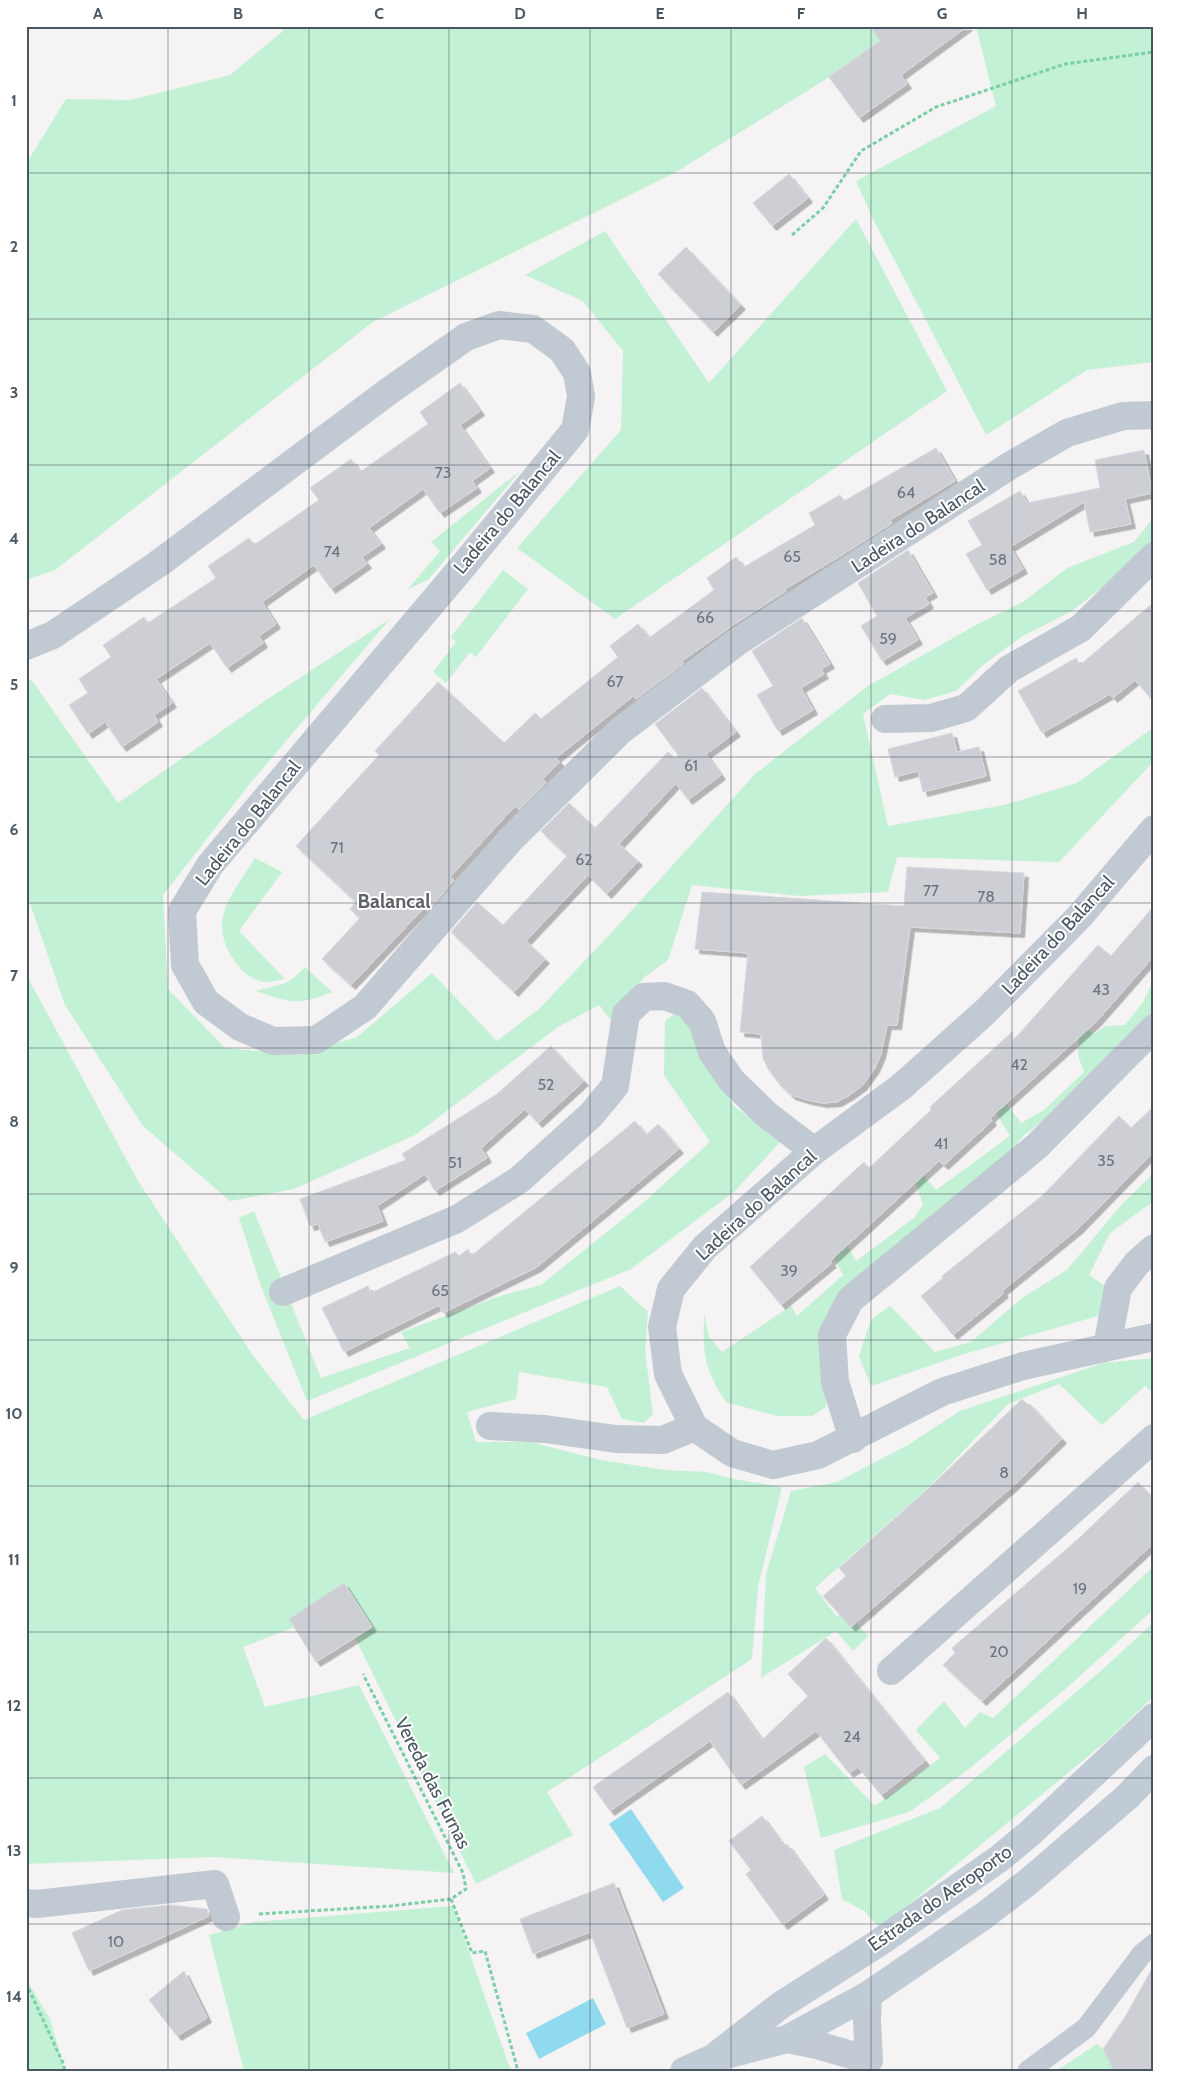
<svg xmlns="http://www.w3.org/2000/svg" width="1180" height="2097" viewBox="0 0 1180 2097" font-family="Cabin,sans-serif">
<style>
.green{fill:#c3f1d5}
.water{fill:#90daee}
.building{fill:#cdcfd5;stroke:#d7d9de;filter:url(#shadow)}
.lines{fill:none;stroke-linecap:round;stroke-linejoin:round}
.path{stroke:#7ad0a6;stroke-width:3;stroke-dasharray:4 2.5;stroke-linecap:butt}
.service{stroke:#c1cad2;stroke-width:21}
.minor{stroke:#c1cad2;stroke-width:28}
.secondary{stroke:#c1cbd6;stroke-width:28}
.grid{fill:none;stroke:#4a5661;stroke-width:1;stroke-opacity:0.55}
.labels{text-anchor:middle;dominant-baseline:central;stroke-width:4;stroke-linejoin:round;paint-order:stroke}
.number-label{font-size:16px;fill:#6b747e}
.street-label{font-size:19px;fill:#4a5661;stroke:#fff}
.neighbourhood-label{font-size:20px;font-weight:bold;fill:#5f6368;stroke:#fff}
.neatline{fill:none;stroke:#4a5661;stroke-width:2}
.grid-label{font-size:16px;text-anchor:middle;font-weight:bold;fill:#4a5661}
</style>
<defs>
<filter id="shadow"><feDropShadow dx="4.5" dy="4.5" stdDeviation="0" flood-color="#0004"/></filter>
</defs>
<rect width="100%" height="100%" fill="#f5f3f3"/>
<g class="green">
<polygon points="281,26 912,26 676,172 373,322 55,570 26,580 26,164 66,99 130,100 230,75 283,31"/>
<polygon points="976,26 1154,26 1154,362 1087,370 986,435 873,219 856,181 996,106"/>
<polygon points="856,219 947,391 615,619 517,548 621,430 623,351 583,301 525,275 605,231 709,383"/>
<polygon points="521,470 428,580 408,589 440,551 431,542"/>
<polygon points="1154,517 1154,547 1072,611 1021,637 983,665 956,691 924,700 890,694 863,714 888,826 1004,805 1077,783 1154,727 1154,761 1059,862 897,857 888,892 799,896 692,885 668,960 643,978 617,1028 599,1005 558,1027 415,1135 294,1189 230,1201 143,1126 65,1005 26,892 26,686 31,679 118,803 266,700 390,619 252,781 163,895 168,989 225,1048 300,1055 357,1037 432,973 497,1041 539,1009 614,930 755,774 868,686 978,624 1023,602 1067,568 1134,542"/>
<polygon points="503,570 528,589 476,657 470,652 446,683 433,672 456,642 451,637"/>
<path d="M255,858l27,14 -43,59 46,48c-6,1 -13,3 -19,3 -24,-1 -46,-37 -44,-59 2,-23 22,-46 33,-65z"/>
<path d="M305,967l27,25c-35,14 -41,11 -76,-1 24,-7 31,-4 49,-24z"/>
<polygon points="26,969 28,978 138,1181 254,1357 304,1420 620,1286 648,1312 645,1350 653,1414 644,1423 622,1419 607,1387 519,1372 516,1399 467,1412 476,1442 530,1442 601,1460 665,1470 707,1472 733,1479 782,1487 758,1587 752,1659 547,1792 573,1835 476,1884 341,1609 243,1647 265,1707 359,1685 454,1873 214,1857 26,1864"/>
<path d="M1154,979v37l-89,90 -41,29 -43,53 -128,97 -27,105v17l-14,9h-35l-51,-14c-23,-35 -23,-48 -22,-89l5,24 13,15 69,-46 6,10 46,-41 -16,-30 15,-10 14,26 58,-43 9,-13 -9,-26 7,-7 15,18 74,-54 -14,-23 11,-9 14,19 23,-13 40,-38 -6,-16 1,-18 -11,-14 9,-5 17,15 12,-8 19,-1 18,-23z"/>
<polygon points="680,1009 700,1051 734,1106 781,1141 735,1191 631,1269 307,1401 261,1286 239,1218 254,1211 321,1378 410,1348 401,1332 503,1295 541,1285 644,1202 710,1142 664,1075 665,1021"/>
<polygon points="1154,1173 1154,1201 1110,1233 1089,1275 1109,1289 1098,1316 961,1355 871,1386 859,1356 868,1328 873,1318 890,1306 935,1352 971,1342 1022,1298 1067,1270 1121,1205"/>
<polygon points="1154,1358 1154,1394 1145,1386 1102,1425 1059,1384 1008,1404 931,1485 815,1588 837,1617 845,1611 868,1636 853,1651 836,1631 761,1678 766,1574 791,1491 837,1482 908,1445 960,1411 1103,1363"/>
<polygon points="1154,1566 1154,1609 1070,1685 969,1769 909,1812 821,1838 804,1767 825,1754 875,1806 940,1758 916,1730 944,1701 965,1728 980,1712 993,1718"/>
<polygon points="1154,1622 1154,1696 1109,1739 880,1928 864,1911 842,1899 834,1850 940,1808 1102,1670"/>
<polygon points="453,1906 511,2071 244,2071 209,1935 253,1922"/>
<polygon points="26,1979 50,2019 65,2071 26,2071"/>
<polygon points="1097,2044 1103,2049 1114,2071 1056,2071"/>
</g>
<g class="water">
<polygon points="631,1809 684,1888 663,1902 609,1824"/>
<polygon points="593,1998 606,2024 539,2059 526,2033"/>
</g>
<g class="building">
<polygon points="870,26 968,26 901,75 907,84 859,118 829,77 880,41"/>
<polygon points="789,174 808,198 772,226 753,203"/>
<polygon points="686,247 741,305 713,332 658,274"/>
<polygon points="460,383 480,411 460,425 490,468 472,481 477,488 440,513 423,489 369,528 381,544 362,557 367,564 331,589 314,565 262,602 276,624 259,636 263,643 227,668 210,643 156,679 172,703 154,715 158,722 122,747 105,722 88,734 69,705 88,693 79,679 111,657 103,645 144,617 148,623 216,578 208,566 249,538 254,545 319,500 310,488 351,459 360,472 428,424 420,412"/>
<polygon points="936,448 955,481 890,520 892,523 842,555 785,589 786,591 736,623 682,661 684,663 636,699 633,696 556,758 560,762 543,779 546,782 519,810 515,806 450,877 454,880 428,911 424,908 351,985 322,959 360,918 350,909 356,902 296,846 379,755 375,751 438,682 504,743 535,713 541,719 618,657 610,646 638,624 649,638 714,590 707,578 736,557 744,567 815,525 809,513 840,495 844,501"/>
<polygon points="1144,450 1152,493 1125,499 1131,524 1090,532 1084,502 1010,547 1023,569 987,590 966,554 982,545 968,521 1020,491 1027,503 1100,488 1095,460"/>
<polygon points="908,550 933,593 925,597 929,604 905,618 918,640 882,661 861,626 877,616 858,583"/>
<polygon points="1154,602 1154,702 1135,680 1113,698 1110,694 1042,733 1018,691 1076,658 1080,665"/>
<polygon points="802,618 830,664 821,669 824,674 801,688 813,710 778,731 757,695 773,686 752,651"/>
<polygon points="702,688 736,732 706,754 721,775 688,800 676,783 619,844 638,861 607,894 588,875 526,941 545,959 514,992 451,932 477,902 503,925 567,856 541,831 569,803 595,828 668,752 675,758 678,755 655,724"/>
<polygon points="952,733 957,752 979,747 986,776 923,792 918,771 895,777 888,749"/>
<polygon points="907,867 1024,873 1020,933 910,927 897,1025 887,1025 881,1054 875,1068 862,1086 848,1096 837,1102 823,1103 807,1100 791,1095 780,1085 768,1069 763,1058 761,1034 740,1032 748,953 695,949 702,892 904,906"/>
<polygon points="1154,906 1154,956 1096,1022 990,1118 992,1121 944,1165 939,1161 830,1261 832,1263 781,1305 750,1267 864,1162 869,1168 931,1110 930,1107 1013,1031 1012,1042 1098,945 1111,956"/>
<polygon points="551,1046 584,1081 538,1123 525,1109 481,1148 487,1158 435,1191 425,1174 377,1206 383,1221 325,1242 318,1224 310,1226 300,1199 406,1160 402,1154 497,1094"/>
<polygon points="1154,1106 1154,1151 1078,1229 1002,1291 1004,1293 953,1335 921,1296 943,1278 942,1276 1043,1195 1119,1116 1131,1128"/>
<polygon points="635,1121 646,1135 658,1124 679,1149 537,1267 443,1313 439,1305 344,1352 322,1308 368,1286 371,1293 455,1252 459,1256 468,1249 471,1256"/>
<polygon points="1022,1399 1028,1405 1030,1404 1062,1439 1014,1485 851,1627 823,1596 846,1576 839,1568 930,1487"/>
<polygon points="1138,1482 1154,1500 1154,1543 982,1701 943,1665 955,1653 952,1648 1077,1540"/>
<polygon points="344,1583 372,1627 316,1662 289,1619"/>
<polygon points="826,1638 925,1761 881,1795 858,1767 849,1773 816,1731 741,1785 710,1741 610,1811 593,1787 728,1692 762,1740 808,1696 788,1674"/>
<polygon points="762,1816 784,1846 787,1844 824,1895 783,1925 746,1874 751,1870 729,1841"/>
<polygon points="614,1883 664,2014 627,2028 590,1932 533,1954 520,1919"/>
<polygon points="171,1905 207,1909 209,1916 89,1971 72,1933 122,1910"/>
<polygon points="1154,1965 1154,2071 1114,2071 1103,2049 1125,2017"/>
<polygon points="184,1971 207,2018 177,2036 149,2000"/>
</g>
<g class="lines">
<g class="path">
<polyline points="792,235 823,208 861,151 936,107 1065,64 1154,52"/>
<polyline points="451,1899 472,1953 485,1951 518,2071"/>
<polyline points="259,1914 391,1906 451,1899 466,1889 463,1873 363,1674"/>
<polyline points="26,1983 63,2063 65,2071"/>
</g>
<polyline class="service" points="1028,2071 1086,2028 1142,1954 1154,1944"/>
<g class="minor">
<polyline points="26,646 53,635 158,564 389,391 466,337 499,325 533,329 562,350 577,373 581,397 575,430 459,571 210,865 182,911 185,965 206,1002 240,1027 273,1041 316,1040 365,1007 510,840 620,731 737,642 1011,465 1067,433 1123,416 1154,415"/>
<polyline points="885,719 931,718 966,708 1009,669 1081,628 1154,556"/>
<polyline points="1154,829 1079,917 985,1012 901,1087 814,1151 705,1247 671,1289 662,1327 668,1374 694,1427 732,1453 773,1465 818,1455 942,1392 1023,1366 1154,1337"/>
<polyline points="283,1292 457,1219 519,1180 591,1115 615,1086 626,1014 644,997 664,996 687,1004 702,1021 712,1052 732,1081 766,1114 814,1151"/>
<polyline points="1107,1347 1118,1288 1137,1263 1154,1248"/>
<polyline points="490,1426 545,1429 616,1439 663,1440 694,1427"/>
<polyline points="853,1439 835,1382 832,1335 850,1300 1037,1146 1154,1028"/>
<polyline points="891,1671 1154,1438"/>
<polyline points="26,1903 37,1904 215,1884 226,1917"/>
<polyline points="787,2039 817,2045 869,2060 867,2021 868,1995"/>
</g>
<g class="secondary">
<polyline points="718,2054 781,2005 877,1944 1000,1858 1030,1833 1154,1717"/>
<polyline points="684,2071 711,2059 787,2039 868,1995 985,1915 1028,1882 1127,1797 1154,1769"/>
</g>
</g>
<path class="grid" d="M168,26v2045M309,26v2045M449,26v2045M590,26v2045M731,26v2045M871,26v2045M1012,26v2045M26,173h1128M26,319h1128M26,465h1128M26,611h1128M26,757h1128M26,903h1128M26,1048h1128M26,1194h1128M26,1340h1128M26,1486h1128M26,1632h1128M26,1778h1128M26,1924h1128"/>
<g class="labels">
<g class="number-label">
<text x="443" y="472">73</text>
<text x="906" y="492">64</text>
<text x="332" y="551">74</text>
<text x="792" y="556">65</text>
<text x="998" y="559">58</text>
<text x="705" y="617">66</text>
<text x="888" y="638">59</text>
<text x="615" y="681">67</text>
<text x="691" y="765">61</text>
<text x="337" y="847">71</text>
<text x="584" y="859">62</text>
<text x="931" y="890">77</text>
<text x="986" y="896">78</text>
<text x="1101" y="989">43</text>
<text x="1019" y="1064">42</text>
<text x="546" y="1084">52</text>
<text x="941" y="1143">41</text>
<text x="1106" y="1160">35</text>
<text x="455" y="1162">51</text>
<text x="789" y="1270">39</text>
<text x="440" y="1290">65</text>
<text x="1004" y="1472">8</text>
<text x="1080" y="1588">19</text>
<text x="999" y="1651">20</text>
<text x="852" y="1736">24</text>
<text x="116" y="1941">10</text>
</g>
<g class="street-label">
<text transform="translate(507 512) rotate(-50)">Ladeira do Balancal</text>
<text transform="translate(918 526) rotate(-33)">Ladeira do Balancal</text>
<text transform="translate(248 823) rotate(-51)">Ladeira do Balancal</text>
<text transform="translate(1058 935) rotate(-47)">Ladeira do Balancal</text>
<text transform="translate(756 1205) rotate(-42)">Ladeira do Balancal</text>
<text transform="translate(433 1783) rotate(63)">Vereda das Furnas</text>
<text transform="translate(940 1898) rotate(-35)">Estrada do Aeroporto</text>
</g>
<g class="neighbourhood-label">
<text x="394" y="901">Balancal</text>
</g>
</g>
<rect width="1180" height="2097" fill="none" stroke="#ffffff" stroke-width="55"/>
<rect x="28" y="28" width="1124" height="2042" class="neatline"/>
<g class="grid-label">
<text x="98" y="19">A</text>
<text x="238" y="19">B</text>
<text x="379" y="19">C</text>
<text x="520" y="19">D</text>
<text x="660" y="19">E</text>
<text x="801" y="19">F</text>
<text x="942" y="19">G</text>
<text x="1082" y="19">H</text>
<text x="14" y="106">1</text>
<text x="14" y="252">2</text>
<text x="14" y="398">3</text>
<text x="14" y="544">4</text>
<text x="14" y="690">5</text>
<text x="14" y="835">6</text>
<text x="14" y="981">7</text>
<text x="14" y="1127">8</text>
<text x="14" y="1273">9</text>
<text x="14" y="1419">10</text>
<text x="14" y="1565">11</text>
<text x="14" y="1711">12</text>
<text x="14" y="1856">13</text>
<text x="14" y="2002">14</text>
</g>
</svg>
